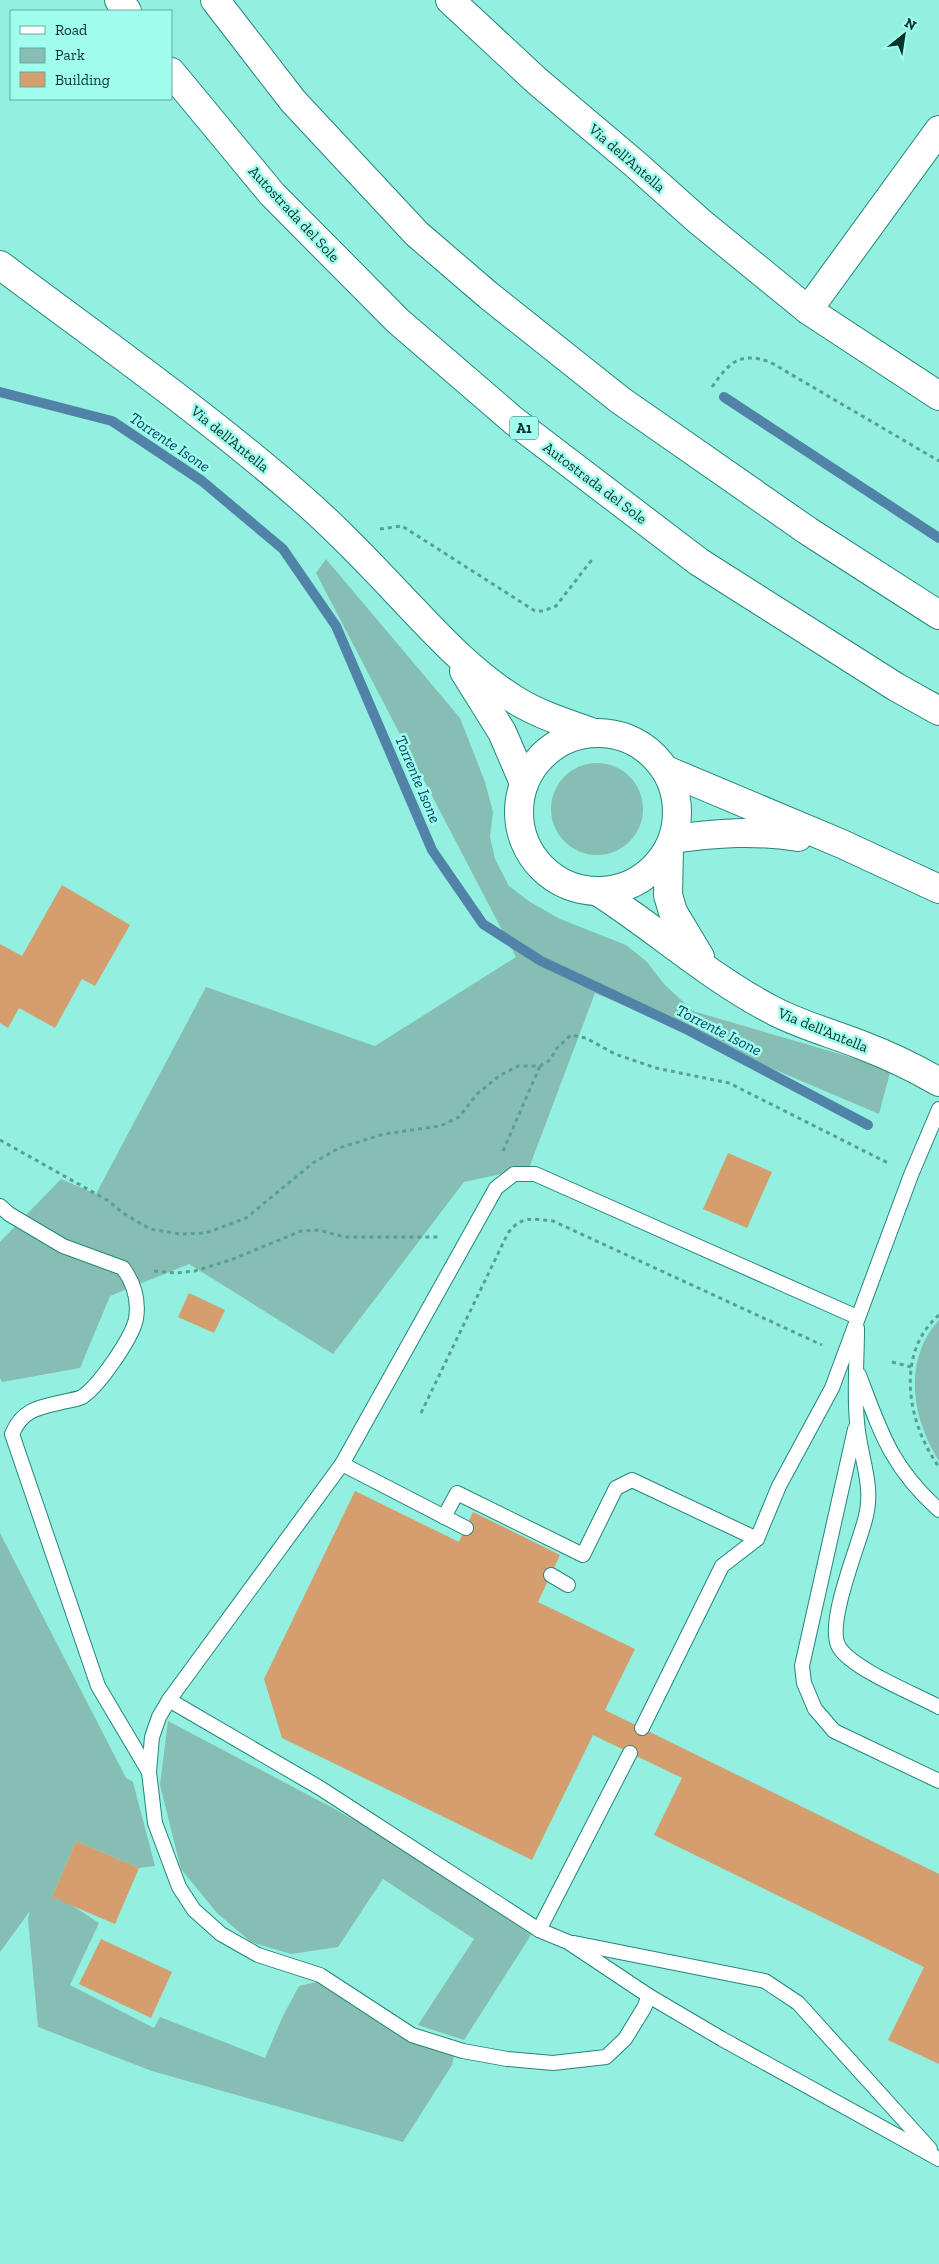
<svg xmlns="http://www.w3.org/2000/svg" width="939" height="2264" viewBox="0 0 939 2264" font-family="'Zilla Slab',serif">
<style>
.green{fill:#86beb4}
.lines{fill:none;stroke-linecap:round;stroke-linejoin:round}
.stream{stroke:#5183a9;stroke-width:10}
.building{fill:#d59e6e}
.service-casing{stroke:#23877a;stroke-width:16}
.minor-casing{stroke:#23877a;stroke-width:30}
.tertiary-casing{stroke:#23877a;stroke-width:30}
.motorway-casing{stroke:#23877a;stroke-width:30}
.path{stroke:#59a094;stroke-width:3;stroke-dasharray:4 4;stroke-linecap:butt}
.service{stroke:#fff;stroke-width:14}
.minor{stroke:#fff;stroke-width:28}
.tertiary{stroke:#fff;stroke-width:28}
.motorway{stroke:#fff;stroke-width:28}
.labels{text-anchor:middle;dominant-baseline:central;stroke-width:5;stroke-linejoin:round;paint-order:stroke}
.shield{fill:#a0fced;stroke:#366f66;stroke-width:1}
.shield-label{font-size:14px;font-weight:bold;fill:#08322c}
.street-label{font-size:15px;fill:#08322c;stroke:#a0fced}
.water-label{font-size:16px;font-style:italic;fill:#00446a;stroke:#a0fced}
</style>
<rect width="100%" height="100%" fill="#93efdf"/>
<g class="green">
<polygon points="326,559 460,718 485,782 493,812 490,837 495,859 509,886 530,902 560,919 626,945 646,961 665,985 693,1011 891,1069 879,1114 595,993 529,1168 464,1182 333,1354 189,1264 110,1296 80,1368 2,1382 0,1378 0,1242 61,1179 96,1194 206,987 375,1046 516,957 316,573"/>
<circle cx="597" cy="809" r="46"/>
<path d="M939,1320v141c-27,-43 -37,-100 0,-141z"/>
<polygon points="0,1533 126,1778 133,1782 155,1866 139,1868 76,1841 52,1897 70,1904 99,1923 70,1985 154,2028 160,2017 265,2058 282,2018 299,1986 316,1982 408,2041 454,2056 452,2065 403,2142 152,2071 38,2027 28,1919 30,1911 0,1952"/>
<polygon points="168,1721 333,1808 403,1848 531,1935 464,2040 418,2025 474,1939 383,1879 338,1947 291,1954 251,1942 217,1913 181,1869 160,1785"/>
</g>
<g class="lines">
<g class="stream">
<polyline points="0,392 112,421 202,481 283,549 336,626 432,850 483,924 541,961 688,1030 868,1125"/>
<polyline points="724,397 939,538"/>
</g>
</g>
<g class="building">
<polygon points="62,885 130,925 95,986 82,979 55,1028 19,1008 8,1028 0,1023 0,944 22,956"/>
<polygon points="728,1153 772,1172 747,1228 703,1209"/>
<polygon points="189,1293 225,1310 214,1333 178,1317"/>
<polygon points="355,1491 459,1542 473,1512 560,1555 538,1602 635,1649 605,1710 939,1874 939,2064 888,2040 924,1967 654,1835 682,1778 593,1735 532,1860 282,1738 264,1679"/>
<polygon points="76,1841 139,1868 115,1924 52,1897"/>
<polygon points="101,1939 172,1972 151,2018 79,1984"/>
</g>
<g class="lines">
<g class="service-casing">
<g id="service">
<path d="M0,1206l9,8 54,32 60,22c11,15 16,32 13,51 -4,19 -37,67 -54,78 -4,2 -10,3 -15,4 -26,6 -44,7 -55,33l86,252 51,86"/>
<path d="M857,1328c0,31 -3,63 0,94 2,32 17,62 9,94 -6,27 -41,108 -27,131 13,22 76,47 100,60"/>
<path d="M859,1375c22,58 32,92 80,135"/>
<polyline points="855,1429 802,1666 804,1683 815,1709 834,1731 939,1781"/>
<polyline points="342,1464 169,1700 320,1788 539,1930 568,1942 649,1996 722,2039 939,2159"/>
<polyline points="444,1517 457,1493 583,1555 616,1488 632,1480 757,1539"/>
<polyline points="466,1528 342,1464 496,1188 514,1174 535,1174 857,1317"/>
<polyline points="551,1575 568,1585"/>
<polyline points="169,1700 159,1717 152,1737 149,1772 155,1823 179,1887 194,1910 221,1934 258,1955 320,1975 412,2035 463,2051 507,2059 553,2063 606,2057 625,2039 644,2008 649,1996"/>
<polyline points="642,1728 722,1566 757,1539 779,1486 832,1388 911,1175 939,1109"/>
<polyline points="539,1930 630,1753"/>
<polyline points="574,1943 765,1981 798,2003 930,2149"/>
</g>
</g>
<g class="minor-casing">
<g id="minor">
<polyline points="450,0 537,81 634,163 699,221 808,310 939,396"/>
<polyline points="808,310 939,130"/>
<polyline points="669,848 668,895 673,912 700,957"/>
<path d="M597,891c61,39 114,88 179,121 28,14 58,22 88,34 26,10 51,22 75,36"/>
</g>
</g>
<g class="tertiary-casing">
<g id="tertiary">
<path d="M0,265c101,76 204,148 299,231 37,32 71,68 105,104 35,37 70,75 113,101 23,14 49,22 74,31"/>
<polyline points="464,671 502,732 524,783"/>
<circle cx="598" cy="812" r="79"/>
<polyline points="666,770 842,844 939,889"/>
<path d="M673,839c43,-6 83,-9 125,-2"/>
</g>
</g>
<g class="motorway-casing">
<g id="motorway">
<polyline points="119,0 127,11"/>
<polyline points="215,0 293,101 417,234 488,295 620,400 808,531 939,615"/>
<polyline points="171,72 272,194 398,321 514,421 699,562 896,687 939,711"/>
</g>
</g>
<g class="path">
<path d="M712,387c17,-24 27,-36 58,-25l169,99"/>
<polyline points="380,529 402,526 535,611 543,611 556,606 594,557"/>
<polyline points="0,1140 107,1200 126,1215 150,1229 180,1234 206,1233 246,1218 313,1163 339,1148 384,1134 440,1126 459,1117 477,1094 499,1076 518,1066 540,1066 550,1060 557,1048 571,1035 586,1038 615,1054 656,1068 729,1083 890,1164"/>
<polyline points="503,1151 540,1066"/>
<polyline points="154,1271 176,1273 195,1271 233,1259 301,1231 319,1230 344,1237 441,1237"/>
<path d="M939,1315c-45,39 -31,109 0,152"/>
<polyline points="892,1362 911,1367"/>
<path d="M421,1413l87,-180c14,-18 24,-14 45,-12l269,124"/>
</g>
<use href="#service" class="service"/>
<use href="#minor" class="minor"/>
<use href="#tertiary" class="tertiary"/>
<use href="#motorway" class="motorway"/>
</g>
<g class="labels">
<rect class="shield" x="510" y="416.5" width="28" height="23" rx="4"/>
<g class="shield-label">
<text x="524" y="428">A1</text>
</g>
<g class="street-label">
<text transform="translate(627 158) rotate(41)">Via dell'Antella</text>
<text transform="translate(294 214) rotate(47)">Autostrada del Sole</text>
<text transform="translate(230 439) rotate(39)">Via dell'Antella</text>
<text transform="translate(595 483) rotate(37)">Autostrada del Sole</text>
<text transform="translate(823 1030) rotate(22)">Via dell'Antella</text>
</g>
<g class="water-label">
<text transform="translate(170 442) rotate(34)">Torrente Isone</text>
<text transform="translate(418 779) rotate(67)">Torrente Isone</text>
<text transform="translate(719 1030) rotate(27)">Torrente Isone</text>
</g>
</g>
<rect x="10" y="10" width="162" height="90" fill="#a0fced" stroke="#63aba0"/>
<rect x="20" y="26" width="25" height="8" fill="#ffffff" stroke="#63aba0"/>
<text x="55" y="35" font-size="15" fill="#08322c">Road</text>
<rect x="20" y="48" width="25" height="15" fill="#86beb4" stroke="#63aba0"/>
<text x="55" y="60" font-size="15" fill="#08322c">Park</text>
<rect x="20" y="72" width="25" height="15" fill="#d59e6e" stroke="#63aba0"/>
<text x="55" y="85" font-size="15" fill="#08322c">Building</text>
<g transform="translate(904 35) rotate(30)" stroke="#a0fced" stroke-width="4" paint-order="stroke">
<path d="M0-4L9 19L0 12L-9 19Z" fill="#08322c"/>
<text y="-8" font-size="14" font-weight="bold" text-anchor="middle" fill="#08322c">N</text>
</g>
</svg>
